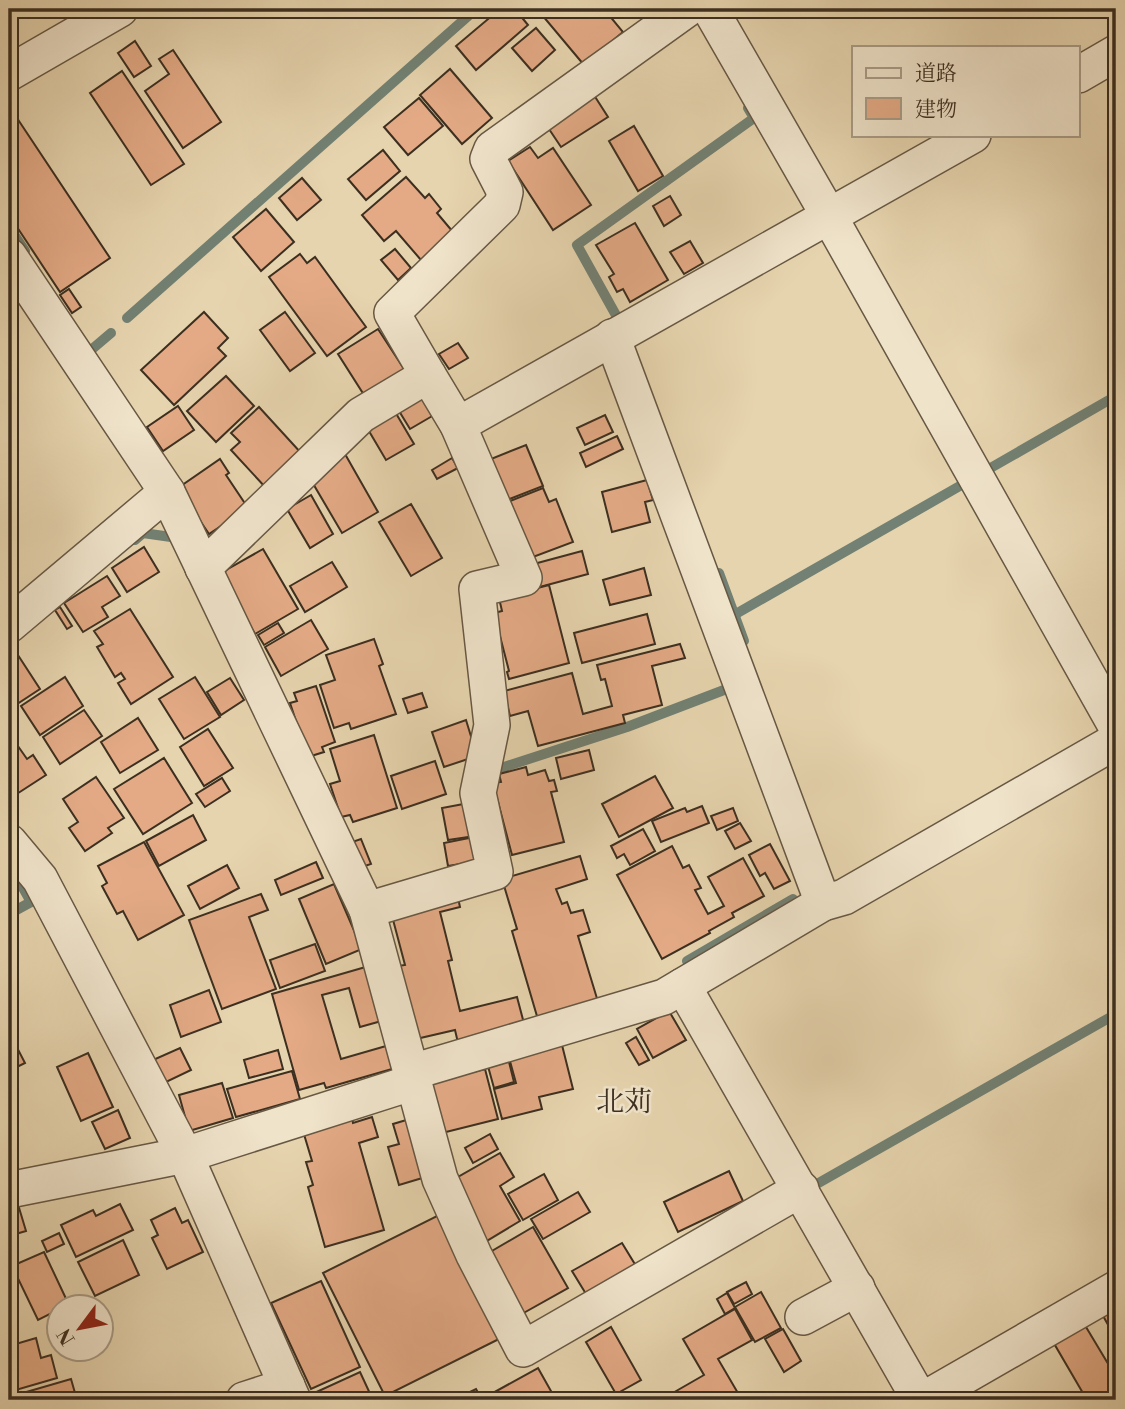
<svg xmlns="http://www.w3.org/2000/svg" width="1125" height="1409" viewBox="0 0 1125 1409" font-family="'Libre Bodoni','Noto Serif JP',serif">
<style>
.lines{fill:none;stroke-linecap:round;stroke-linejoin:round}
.stream{stroke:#728173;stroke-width:10}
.building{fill:#e3aa85;stroke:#3d2f20;stroke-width:2}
.minor-casing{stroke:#675844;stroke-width:38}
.minor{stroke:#efe3ca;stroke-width:35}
.labels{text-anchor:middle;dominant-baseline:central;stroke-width:5;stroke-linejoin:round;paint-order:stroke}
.quarter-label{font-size:28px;fill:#3d2f20;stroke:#efe3ca}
</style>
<rect width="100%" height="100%" fill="#e6d4ae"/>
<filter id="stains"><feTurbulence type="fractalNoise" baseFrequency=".00286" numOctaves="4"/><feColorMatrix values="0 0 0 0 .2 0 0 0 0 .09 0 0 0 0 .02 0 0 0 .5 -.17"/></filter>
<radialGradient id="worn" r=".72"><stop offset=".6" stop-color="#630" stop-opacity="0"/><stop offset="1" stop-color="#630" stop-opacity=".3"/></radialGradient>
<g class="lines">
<g class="stream">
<polyline points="9,227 25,251"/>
<polyline points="617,317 577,245 754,118 748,108"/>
<polyline points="127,318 476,9"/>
<polyline points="91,350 111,333"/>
<polyline points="987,470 1116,396"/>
<polyline points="135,540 143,533 171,537"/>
<polyline points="719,573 744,641"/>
<polyline points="734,615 965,483"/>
<polyline points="495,770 627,727 724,690"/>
<polyline points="9,870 22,886 31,902 9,914"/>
<polyline points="687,961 793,899"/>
<polyline points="815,1185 1116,1014"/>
</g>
</g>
<g class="building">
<polygon points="500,9 515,9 528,25 476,70 456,46"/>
<polygon points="537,9 604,9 623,32 584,65"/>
<polygon points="536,28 555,50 532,71 512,48"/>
<polygon points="135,41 151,66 134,77 118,53"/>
<polygon points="173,50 221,122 183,148 145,91 169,74 159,59"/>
<polygon points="450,69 492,118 462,144 420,95"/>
<polygon points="122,71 184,164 151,185 90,93"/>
<polygon points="592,92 608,117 561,147 545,123"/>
<polygon points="419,98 443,126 408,155 384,127"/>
<polygon points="9,106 110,258 60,292 9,215"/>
<polygon points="634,126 663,176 638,191 609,141"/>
<polygon points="530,147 538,158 553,148 591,205 553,230 508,161"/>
<polygon points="383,150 400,171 366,200 348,179"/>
<polygon points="406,177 425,198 429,194 441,209 437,213 453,232 421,260 396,231 384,241 362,215"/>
<polygon points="302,178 321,200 297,220 279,198"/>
<polygon points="670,196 681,215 664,226 653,206"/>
<polygon points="266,209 294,242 261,271 233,237"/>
<polygon points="635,223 668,280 630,302 623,289 617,292 609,277 614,274 596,245"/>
<polygon points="690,241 703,263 684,274 670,252"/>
<polygon points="395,249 411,268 398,280 381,260"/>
<polygon points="300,254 307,263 315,257 366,327 327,356 269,277"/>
<polygon points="69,289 81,307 72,313 60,295"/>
<polygon points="204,312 228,338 218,348 226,356 174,405 141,370"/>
<polygon points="285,312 315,353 290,371 260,330"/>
<polygon points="378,329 406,372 366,398 338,354"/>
<polygon points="458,343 468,358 449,369 439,354"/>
<polygon points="226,376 254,406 216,442 187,411"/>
<polygon points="420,392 434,415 410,429 396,406"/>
<polygon points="178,406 194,430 163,451 147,427"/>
<polygon points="259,407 302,454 266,488 231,450 240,442 231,433"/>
<polygon points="394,410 414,444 386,460 366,426"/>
<polygon points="605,415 613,432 585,445 577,428"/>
<polygon points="617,436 623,449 586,467 580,453"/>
<polygon points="526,445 543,486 502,502 486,461"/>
<polygon points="345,454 378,512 342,533 308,475"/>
<polygon points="452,458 458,468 437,479 432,470"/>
<polygon points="220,459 229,473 226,475 248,508 209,534 178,488"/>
<polygon points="647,480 653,500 645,502 650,522 612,532 602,492"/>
<polygon points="543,488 549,502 556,499 573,542 533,557 510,501"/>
<polygon points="311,495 333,534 310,548 287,509"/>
<polygon points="411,504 442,558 411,576 379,522"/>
<polygon points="144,547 159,572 127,592 112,568"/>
<polygon points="263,549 298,609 255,634 219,574"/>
<polygon points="582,551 588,574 536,588 530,565"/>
<polygon points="332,562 347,587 305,612 290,586"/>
<polygon points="644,568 651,595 610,605 603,580"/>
<polygon points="107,576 120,596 102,607 108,617 83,632 64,603"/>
<polygon points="549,585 569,663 509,679 507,672 509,671 494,613 502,611 499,598"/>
<polygon points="60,607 72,626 67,629 55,610"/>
<polygon points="130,609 173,677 131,704 118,683 125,679 121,673 115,677 97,647 103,644 94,631"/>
<polygon points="647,614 655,644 582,663 574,633"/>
<polygon points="311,620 328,649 281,676 265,647"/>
<polygon points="278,623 284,633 264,645 258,635"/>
<polygon points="374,639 383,664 379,666 396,714 351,729 349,723 334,728 320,685 335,680 326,655"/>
<polygon points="680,644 685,658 652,666 662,705 623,715 625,723 538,746 528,711 510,716 504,691 572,673 583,714 612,706 605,679 601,680 597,665"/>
<polygon points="14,649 40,689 11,708 9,704 9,652"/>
<polygon points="65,677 83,706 40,735 21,706"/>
<polygon points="195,677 220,717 184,739 159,699"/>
<polygon points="230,678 244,700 221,715 207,692"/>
<polygon points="316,686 335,742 322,747 324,752 308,757 290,703 297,701 294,693"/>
<polygon points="422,693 427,707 408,713 403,699"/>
<polygon points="84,710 102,736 60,764 43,737"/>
<polygon points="138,718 158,750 120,773 101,742"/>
<polygon points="466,720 477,756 444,767 432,732"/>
<polygon points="208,729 233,768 204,786 180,747"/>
<polygon points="374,735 397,808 353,822 350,815 341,817 330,784 340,781 330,749"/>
<polygon points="13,739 27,759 33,755 46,775 9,799 9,742"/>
<polygon points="589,750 594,770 561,779 556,758"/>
<polygon points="164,758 192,803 143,834 114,789"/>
<polygon points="435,761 446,794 402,809 391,776"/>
<polygon points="526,767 528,775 545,770 549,781 554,780 557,791 551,792 564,842 512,855 493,783 501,782 499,774"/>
<polygon points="655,776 673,808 619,837 602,804"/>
<polygon points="96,777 124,818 108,828 112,833 85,851 69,828 78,822 63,799"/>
<polygon points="222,778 230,791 205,807 196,794"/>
<polygon points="469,803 475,836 448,840 442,808"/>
<polygon points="702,806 709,823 661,842 652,821 685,808 687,812"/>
<polygon points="733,808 738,821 717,830 711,816"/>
<polygon points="193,815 206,840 159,866 146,841"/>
<polygon points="740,823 751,841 735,849 725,831"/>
<polygon points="643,829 655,851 630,865 624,854 617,858 611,846"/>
<polygon points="474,837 479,861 448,866 444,843"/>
<polygon points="361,839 371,864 362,867 352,842"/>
<polygon points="144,842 184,915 138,940 123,911 117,914 102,886 107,883 98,866"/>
<polygon points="770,844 790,881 774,889 765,873 760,876 749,855"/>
<polygon points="672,846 683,868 689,865 701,888 695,890 708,914 724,906 708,877 743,858 764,896 732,913 734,917 709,931 710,933 662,959 617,875"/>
<polygon points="580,856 587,879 556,889 562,904 567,902 571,913 583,910 590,932 578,936 599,1005 539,1023 512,931 517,929 502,879"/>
<polygon points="316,862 323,878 281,895 275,880"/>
<polygon points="227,865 239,888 200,909 188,886"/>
<polygon points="334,884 362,949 326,964 299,899"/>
<polygon points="457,893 460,907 440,912 452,960 448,961 460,1011 517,997 526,1031 459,1047 455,1030 416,1039 398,966 405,965 392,916"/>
<polygon points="261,894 268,910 249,917 276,989 222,1009 189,920"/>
<polygon points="315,944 325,971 280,988 270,960"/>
<polygon points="369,966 385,1020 360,1027 349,988 322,995 341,1059 386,1046 392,1069 326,1088 324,1083 299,1090 272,994"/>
<polygon points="209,990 221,1022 181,1037 170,1005"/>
<polygon points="669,1011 686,1040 653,1058 637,1029"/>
<polygon points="9,1032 25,1063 9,1071"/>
<polygon points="636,1037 649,1060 639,1065 626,1043"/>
<polygon points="561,1041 573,1089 539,1097 542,1109 502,1119 494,1089 516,1083 508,1054"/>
<polygon points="180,1048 191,1070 164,1083 153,1060"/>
<polygon points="278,1050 283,1069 249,1078 244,1060"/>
<polygon points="88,1053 113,1107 81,1121 57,1067"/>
<polygon points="507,1054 514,1082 494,1088 486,1059"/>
<polygon points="485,1069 498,1119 434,1135 428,1083"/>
<polygon points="292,1071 300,1099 236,1117 227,1089"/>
<polygon points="222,1083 233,1118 189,1131 179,1095"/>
<polygon points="118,1110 130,1138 105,1149 92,1122"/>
<polygon points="352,1117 353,1123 372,1117 378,1137 359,1143 384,1230 325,1247 308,1187 313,1185 306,1162 312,1161 303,1131"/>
<polygon points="413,1118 429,1176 399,1185 388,1147 399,1144 393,1124"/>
<polygon points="490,1134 498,1149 473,1163 465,1148"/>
<polygon points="500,1153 514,1177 500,1186 520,1221 480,1245 451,1181"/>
<polygon points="729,1171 743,1201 678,1232 664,1202"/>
<polygon points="544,1174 558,1200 523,1220 508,1194"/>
<polygon points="578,1192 590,1212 543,1239 531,1219"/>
<polygon points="17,1201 26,1231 9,1236 9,1204"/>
<polygon points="120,1204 133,1230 76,1257 61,1225 93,1210 96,1216"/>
<polygon points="175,1208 182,1223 188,1220 203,1252 167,1269 152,1238 158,1235 151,1220"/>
<polygon points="439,1215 501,1338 385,1396 323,1273"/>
<polygon points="533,1227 568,1288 520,1315 485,1255"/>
<polygon points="59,1233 64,1244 47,1252 42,1241"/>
<polygon points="123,1240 139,1275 95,1296 78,1262"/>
<polygon points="622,1243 636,1266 586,1294 572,1271"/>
<polygon points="44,1252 69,1305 60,1308 60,1309 38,1320 12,1266"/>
<polygon points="321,1281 360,1367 311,1389 271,1303"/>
<polygon points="746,1282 752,1294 734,1304 727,1292"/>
<polygon points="761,1292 781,1328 755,1342 735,1307"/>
<polygon points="727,1293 735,1308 725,1314 717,1299"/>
<polygon points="1116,1305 1116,1339 1102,1314"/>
<polygon points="735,1309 752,1340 718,1359 742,1400 675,1400 671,1394 704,1375 683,1339"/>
<polygon points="1083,1322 1116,1377 1116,1389 1097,1400 1087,1400 1052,1340"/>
<polygon points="611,1327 641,1380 616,1394 586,1342"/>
<polygon points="783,1329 801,1361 784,1372 765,1339"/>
<polygon points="36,1338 41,1358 51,1355 57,1378 9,1392 9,1346"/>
<polygon points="538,1368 556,1400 494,1400 491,1394"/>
<polygon points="360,1372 373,1400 315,1400 312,1394"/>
<polygon points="71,1379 77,1400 9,1400 9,1397"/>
<polygon points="476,1389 482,1400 453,1400"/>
</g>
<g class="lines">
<g class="minor-casing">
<g id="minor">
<polyline points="710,9 829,216 1116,726"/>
<polyline points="9,73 120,9"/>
<polyline points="1078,75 1116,53"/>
<polyline points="9,256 167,492 367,910 440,1179 474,1255 523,1349 801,1189"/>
<polyline points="612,337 823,903"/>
<polyline points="458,425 973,135"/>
<polyline points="203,568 361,415 428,375 392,313 502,205 505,192 488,159 492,149 687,9"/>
<polyline points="9,625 167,492"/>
<polyline points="9,842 40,879 185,1155 293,1400"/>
<polyline points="367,910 495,872 478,793 492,725 477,589 524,578 458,425 428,375"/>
<polyline points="683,986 920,1400"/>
<polyline points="412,1072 664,997 823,903 844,897 1116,741"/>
<polyline points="9,1190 185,1155 414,1082"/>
<polyline points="803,1317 857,1288"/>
<polyline points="244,1400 287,1386"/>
<polyline points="923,1400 1116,1289"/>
</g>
</g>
<use href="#minor" class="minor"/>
</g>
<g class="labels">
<g class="quarter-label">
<text x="624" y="1102">北苅</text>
</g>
</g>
<rect width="1125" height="1409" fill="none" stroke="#e6d4ae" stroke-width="35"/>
<rect x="10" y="10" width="1104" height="1388" fill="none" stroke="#3d2f20" stroke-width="3.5"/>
<rect x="18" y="18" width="1090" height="1374" fill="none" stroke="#3d2f20" stroke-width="2"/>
<rect x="852" y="46" width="228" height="91" fill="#efe3ca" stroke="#a89b86" stroke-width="2"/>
<rect x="866" y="68" width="35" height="10" fill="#efe3ca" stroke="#a89b86" stroke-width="2"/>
<text x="915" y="80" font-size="21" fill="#3d2f20">道路</text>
<rect x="866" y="98" width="35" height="21" fill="#e3aa85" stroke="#a89b86" stroke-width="2"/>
<text x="915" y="116" font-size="21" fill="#3d2f20">建物</text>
<g transform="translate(80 1328) rotate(238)"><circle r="33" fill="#efe3ca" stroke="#a89b86" stroke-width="2"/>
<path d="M0-5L12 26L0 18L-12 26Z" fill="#8f2418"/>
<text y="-10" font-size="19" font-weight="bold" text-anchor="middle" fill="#3d2f20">N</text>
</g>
<rect width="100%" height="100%" filter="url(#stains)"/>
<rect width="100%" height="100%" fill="url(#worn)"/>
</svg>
